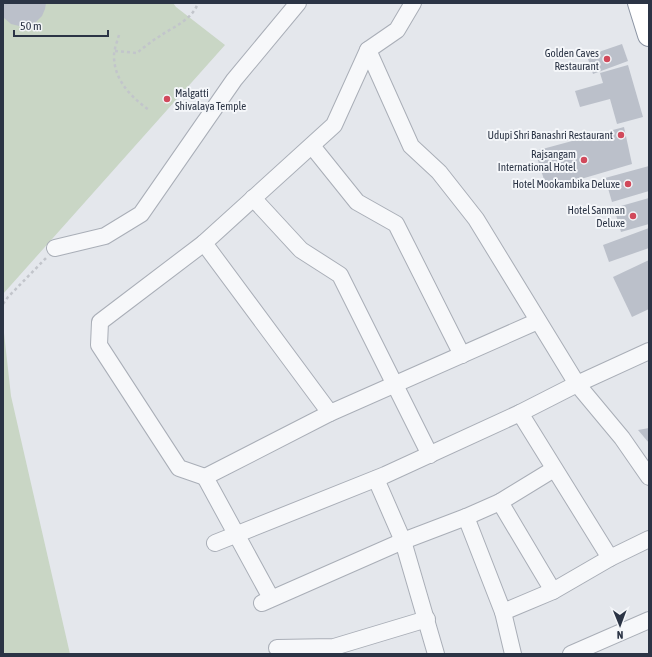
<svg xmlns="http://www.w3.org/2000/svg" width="652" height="657" viewBox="0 0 652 657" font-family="'Asap Condensed',sans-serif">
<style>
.green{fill:#c9d6c5}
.building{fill:#bbc0ca}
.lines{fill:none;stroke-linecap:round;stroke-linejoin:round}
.minor-casing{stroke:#a9aeb7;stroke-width:18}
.highway-casing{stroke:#8b94a3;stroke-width:24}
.path{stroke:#c2c5cb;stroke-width:2.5;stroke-dasharray:3 3;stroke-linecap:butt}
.minor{stroke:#f7f8fa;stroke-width:16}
.highway{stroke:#fff;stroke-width:22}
.poi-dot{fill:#d1495b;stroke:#f4f6f9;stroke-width:1.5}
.labels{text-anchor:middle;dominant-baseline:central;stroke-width:4;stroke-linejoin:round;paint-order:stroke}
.poi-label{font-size:11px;fill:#2b3445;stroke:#f4f6f9;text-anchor:end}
</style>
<rect width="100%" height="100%" fill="#e4e7ec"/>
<g class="green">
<polygon points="3,3 173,3 176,7 225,45 3,294"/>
<polygon points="3,324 11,396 70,654 3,654"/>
</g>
<g class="building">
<polygon points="3,3 46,3 45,9 42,16 36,22 28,25 19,26 11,24 3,17"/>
<polygon points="622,44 628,61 593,74 587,56"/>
<polygon points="628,65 643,117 617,124 610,99 580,107 575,91 603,83 600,73"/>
<polygon points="624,127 632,164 547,189 535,151"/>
<polygon points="649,166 649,191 612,202 605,178"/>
<polygon points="649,198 649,224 621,232 614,208"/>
<polygon points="649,228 649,248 609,262 603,245"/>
<polygon points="649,260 649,309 632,317 613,277"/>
<polygon points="649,428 649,443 638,430"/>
</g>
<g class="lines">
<g class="minor-casing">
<g id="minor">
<polyline points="413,3 397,30 368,50 334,125 204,243 330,413 538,321"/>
<polyline points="368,50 411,146 439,172 476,219 577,384 622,438 649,477"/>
<polyline points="312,146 357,202 396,224 462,355"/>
<polyline points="253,198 301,250 340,275 430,455"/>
<polyline points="204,243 100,322 99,345 179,468 205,477"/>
<polyline points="55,248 105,236 141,214 234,80 298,3"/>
<polyline points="520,413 610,558"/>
<polyline points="376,479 403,541 436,654"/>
<polyline points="500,502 553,591"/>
<polyline points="466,517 500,502 554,469"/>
<polyline points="215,543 385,475 520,413 577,384 649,351"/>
<polyline points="271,598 205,477 330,413"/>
<polyline points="262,603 403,541 466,517 503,612 553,591 610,558 649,539"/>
<polyline points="503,612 513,654"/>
<polyline points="277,648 334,647 427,619"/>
<polyline points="571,654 649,620"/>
</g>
</g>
<g class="highway-casing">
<polyline id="highway" points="639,3 649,35"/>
</g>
<g class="path">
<path d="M119,35c-2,7 -5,14 -5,21 0,24 17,41 35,54"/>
<path d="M115,51l22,2c7,-6 15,-12 23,-17 13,-9 32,-16 38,-33"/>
<polyline points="3,304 8,297 47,257"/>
</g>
<use href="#minor" class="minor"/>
<use href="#highway" class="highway"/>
</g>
<g class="poi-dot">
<circle cx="607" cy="59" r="4"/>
<circle cx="167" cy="99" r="4"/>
<circle cx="621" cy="135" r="4"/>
<circle cx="584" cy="160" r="4"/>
<circle cx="628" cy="184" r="4"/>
<circle cx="633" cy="216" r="4"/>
</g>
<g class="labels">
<g class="poi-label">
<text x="599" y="53">Golden Caves<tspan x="599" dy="13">Restaurant</tspan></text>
<text x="175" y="93" text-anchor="start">Malgatti<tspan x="175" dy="13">Shivalaya Temple</tspan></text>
<text x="613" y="135">Udupi Shri Banashri Restaurant</text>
<text x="576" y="154">Rajsangam<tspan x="576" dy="13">International Hotel</tspan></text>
<text x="620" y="184">Hotel Mookambika Deluxe</text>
<text x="625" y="210">Hotel Sanman<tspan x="625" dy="13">Deluxe</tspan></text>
</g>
</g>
<rect width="652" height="657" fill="none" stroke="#2b3445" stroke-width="8"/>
<g transform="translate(620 625) rotate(179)" stroke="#f4f6f9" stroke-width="3" paint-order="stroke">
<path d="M0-3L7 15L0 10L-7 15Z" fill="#2b3445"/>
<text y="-6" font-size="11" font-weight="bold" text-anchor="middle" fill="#2b3445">N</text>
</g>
<path d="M14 30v6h94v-6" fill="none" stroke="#2b3445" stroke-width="2"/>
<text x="20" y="30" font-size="12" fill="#2b3445" stroke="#f4f6f9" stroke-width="3" paint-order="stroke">50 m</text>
</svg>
